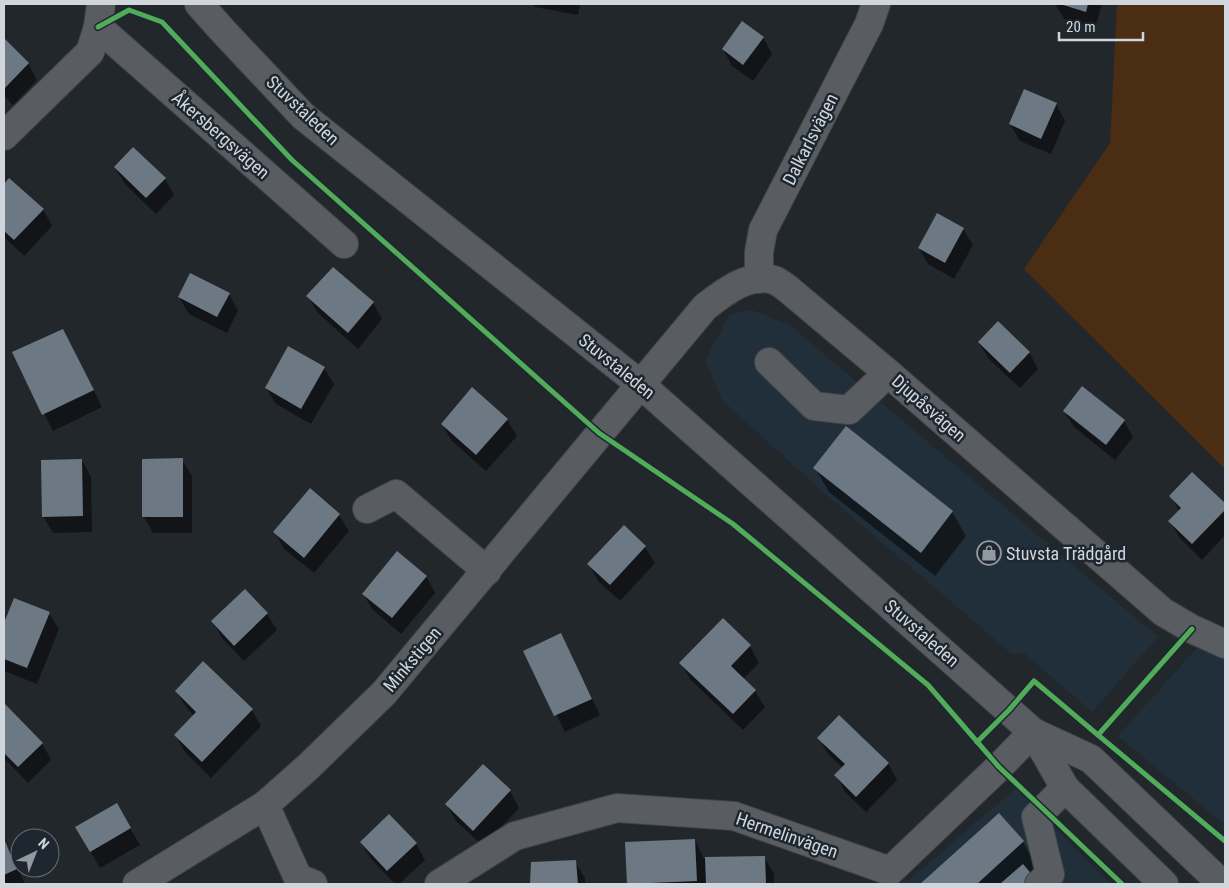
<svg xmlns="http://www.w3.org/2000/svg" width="1229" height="888" viewBox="0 0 1229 888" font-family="'Roboto Condensed',sans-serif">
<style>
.built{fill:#212f3b}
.green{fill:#4a2d12}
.shadow{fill:#0007}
.building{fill:#6c7985}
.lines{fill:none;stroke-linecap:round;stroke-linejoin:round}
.minor-casing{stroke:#3f4348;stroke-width:30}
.minor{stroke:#595d61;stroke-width:28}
.cycleway-casing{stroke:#1e2730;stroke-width:8}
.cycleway{stroke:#51ab58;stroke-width:5}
.labels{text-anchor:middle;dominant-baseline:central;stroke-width:5;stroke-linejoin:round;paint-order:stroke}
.street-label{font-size:18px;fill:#d0d6dc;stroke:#1e2730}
.poi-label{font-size:18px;fill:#d0d6dc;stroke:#1e2730;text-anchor:start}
</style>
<rect width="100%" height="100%" fill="#22272c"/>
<g class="built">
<polygon points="752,310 791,326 1158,637 1092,712 1024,653 1013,655 814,484 722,400 705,360 730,314"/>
<polygon points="1197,648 1225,658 1225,825 1118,736"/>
<polygon points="1016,788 1110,884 873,884 909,880"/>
</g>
<polygon class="green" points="1117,4 1225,4 1225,469 1024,269 1110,143"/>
<g class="shadow">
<polygon points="533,4 580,4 578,15 535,7"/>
<polygon points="1055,4 1102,4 1095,28 1064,19"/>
<polygon points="763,37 772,54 753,81 732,66 723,49"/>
<polygon points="4,40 28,63 37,80 13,105 4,96"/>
<polygon points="1056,104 1065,121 1051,154 1020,141 1010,124"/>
<polygon points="115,168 165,179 174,195 156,214 125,184"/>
<polygon points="9,180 43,209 52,226 24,256 4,237 4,186"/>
<polygon points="963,229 973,245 954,279 928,264 919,248"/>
<polygon points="229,294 238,311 227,333 189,314 179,297"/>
<polygon points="308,296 373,303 382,319 358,349 317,312"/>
<polygon points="979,343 1029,352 1038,369 1020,388 989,359"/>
<polygon points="72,347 102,407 53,431 14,352"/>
<polygon points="324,368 334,384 311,424 276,404 266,388"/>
<polygon points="472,389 507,420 517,436 486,471 452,441 442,424"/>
<polygon points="1064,411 1124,421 1133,437 1115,460 1074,427"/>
<polygon points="846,428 952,512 966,536 935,576 829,492 815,468"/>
<polygon points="82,460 91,477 92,532 53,533 43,516"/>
<polygon points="182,460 192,476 192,533 153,533 144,517"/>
<polygon points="1192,473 1225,505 1225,535 1202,560 1179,537 1170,521 1179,511 1171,496"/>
<polygon points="339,515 349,531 314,573 284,549 275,532"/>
<polygon points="645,547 655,563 620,601 598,581 589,564"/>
<polygon points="426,576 435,593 401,634 373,610 363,594"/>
<polygon points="15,599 49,613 59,629 37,684 4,671 4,627"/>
<polygon points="267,614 277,630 244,661 222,638 213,621"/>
<polygon points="723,620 750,646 759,663 743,679 755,691 765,707 743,730 690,679 681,663"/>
<polygon points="560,634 600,715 565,732 524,651"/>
<polygon points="176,691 252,710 261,726 211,778 185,752 175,735 194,716 186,707"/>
<polygon points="4,705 42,743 51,760 28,783 4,758"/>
<polygon points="819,738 888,763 897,780 866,812 845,792 836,775 843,768 828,754"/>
<polygon points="483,766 510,791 519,808 483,846 456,821 447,805"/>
<polygon points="116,805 140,845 100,868 77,828"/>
<polygon points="999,815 1023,842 1037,866 1029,873 1038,884 922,884"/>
<polygon points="695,840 704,859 764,857 774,874 774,884 629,884"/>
<polygon points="4,842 13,857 25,884 4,884"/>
<polygon points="361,842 416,844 425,860 399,884 395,884 371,859"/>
<polygon points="575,862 585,878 585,884 532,884 532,863"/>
</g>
<g class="building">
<polygon points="1060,4 1088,4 1086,12"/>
<polygon points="742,21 764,37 743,65 722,49"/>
<polygon points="4,38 29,63 4,89"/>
<polygon points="1024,89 1057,103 1041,139 1009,124"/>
<polygon points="133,147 166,178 146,198 114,167"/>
<polygon points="9,178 44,209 14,240 4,231 4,184"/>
<polygon points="937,213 964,228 945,263 918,248"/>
<polygon points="333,267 374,302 348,333 306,296"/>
<polygon points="190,273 230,293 217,317 178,297"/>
<polygon points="998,321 1030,352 1010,373 978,342"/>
<polygon points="63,329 94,390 42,415 12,352"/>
<polygon points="288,346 325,367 301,409 265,388"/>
<polygon points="1082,386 1125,420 1106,445 1063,411"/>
<polygon points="472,387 508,419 476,455 441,424"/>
<polygon points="846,426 953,511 921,553 813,468"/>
<polygon points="183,458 183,517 142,517 142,459"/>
<polygon points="82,459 83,516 42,517 41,460"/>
<polygon points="1192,472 1225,503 1225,510 1192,544 1168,521 1181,508 1169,496"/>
<polygon points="310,488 340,514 304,558 273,532"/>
<polygon points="624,525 646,546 610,585 587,564"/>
<polygon points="397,551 427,576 392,618 362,594"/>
<polygon points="245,589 268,613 234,646 211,621"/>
<polygon points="14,598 50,612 27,668 4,659 4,623"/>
<polygon points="723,618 751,645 731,666 756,690 733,714 679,663"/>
<polygon points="561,633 592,699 554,716 523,651"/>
<polygon points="203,661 253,709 202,762 174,735 196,712 175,691"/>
<polygon points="4,703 43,743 18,767 4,753"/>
<polygon points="839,715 889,763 856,797 834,775 845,764 817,738"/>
<polygon points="483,764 511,790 473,831 445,804"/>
<polygon points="117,803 131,828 90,852 75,827"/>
<polygon points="999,813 1024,841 977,884 920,884"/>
<polygon points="389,814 417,843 387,871 360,842"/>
<polygon points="4,839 17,869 4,875"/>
<polygon points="695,839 697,881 627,884 625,842"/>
<polygon points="765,856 766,884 706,884 705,857"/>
<polygon points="576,860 578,884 530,884 531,862"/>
<polygon points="1023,864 1040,884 1003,884 1001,883"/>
</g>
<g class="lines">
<g class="minor-casing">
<g id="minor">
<polyline points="199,4 223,31 303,116 640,384 1033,732 1091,759 1222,884"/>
<polyline points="98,27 344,244"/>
<polyline points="4,136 90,52 98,27 101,4"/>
<polyline points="759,279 759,252 763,230 869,24 876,4"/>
<polyline points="769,362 814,406 849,410 888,373"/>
<polyline points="367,509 396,494 487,571"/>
<polyline points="1033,732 1065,788 1164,884"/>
<polyline points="265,805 298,878 313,884"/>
<path d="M137,884l128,-79 43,-38 76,-74 321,-386c18,-14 44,-35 69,-27 5,2 10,6 14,9l100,84 275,239 29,17 33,15"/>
<polyline points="439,884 515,836 617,808 734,816 890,871 999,767 1033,732"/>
<polyline points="1039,884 1050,874 1036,817 1065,788"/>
</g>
</g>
<use href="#minor" class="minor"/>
<g class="cycleway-casing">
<g id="cycleway">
<polyline points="98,27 129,10 162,22 292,160 599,433 733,524 928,685 999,767 1122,884"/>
<polyline points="1098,735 1225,841"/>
<polyline points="977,742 1009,710 1034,681 1098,735 1192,629"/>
</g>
</g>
<use href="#cycleway" class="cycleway"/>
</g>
<defs>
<g id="shop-ring" transform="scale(1.25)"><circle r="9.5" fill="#1e2730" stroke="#93999e" stroke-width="1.5"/><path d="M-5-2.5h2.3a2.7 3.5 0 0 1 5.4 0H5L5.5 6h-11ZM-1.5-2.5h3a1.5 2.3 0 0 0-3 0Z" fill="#93999e"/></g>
</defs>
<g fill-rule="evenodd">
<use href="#shop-ring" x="989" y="553"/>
</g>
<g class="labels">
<g class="street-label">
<text transform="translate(303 110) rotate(43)">Stuvstaleden</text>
<text transform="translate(221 135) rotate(41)">Åkersbergsvägen</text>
<text transform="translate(810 139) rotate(-63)">Dalkarlsvägen</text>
<text transform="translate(617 366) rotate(39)">Stuvstaleden</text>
<text transform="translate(929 408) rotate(41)">Djupåsvägen</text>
<text transform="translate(922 633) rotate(41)">Stuvstaleden</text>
<text transform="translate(412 659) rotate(-50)">Minkstigen</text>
<text transform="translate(787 835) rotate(19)">Hermelinvägen</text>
</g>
<g class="poi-label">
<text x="1006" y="553">Stuvsta Trädgård</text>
</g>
</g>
<rect width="1229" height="888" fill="none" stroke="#d0d6dc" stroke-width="10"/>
<g transform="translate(35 853) rotate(43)"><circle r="24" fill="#1e2730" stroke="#656d75"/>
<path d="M0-4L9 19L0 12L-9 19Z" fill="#93999e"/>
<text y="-8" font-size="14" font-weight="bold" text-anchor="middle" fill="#d0d6dc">N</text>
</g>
<path d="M1059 32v8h84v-8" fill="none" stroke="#d0d6dc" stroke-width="2.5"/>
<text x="1066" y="32" font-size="15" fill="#d0d6dc" stroke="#1e2730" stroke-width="4" paint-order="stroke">20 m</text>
</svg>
